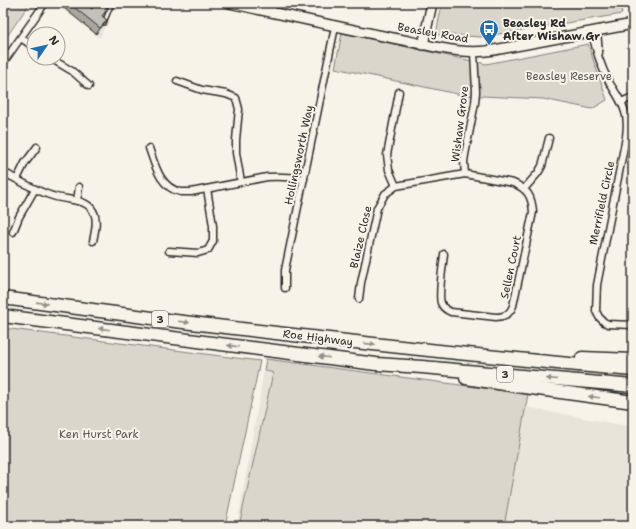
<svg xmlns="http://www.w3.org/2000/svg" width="636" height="529" viewBox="0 0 636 529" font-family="'Shantell Sans',sans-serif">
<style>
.built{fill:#e8e4da}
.green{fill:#dad6cc;stroke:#82807c}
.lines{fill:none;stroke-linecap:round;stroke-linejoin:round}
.lane-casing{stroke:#2b2b2b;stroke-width:6}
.street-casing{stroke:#2b2b2b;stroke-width:9}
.secondary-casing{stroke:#2b2b2b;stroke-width:12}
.highway-casing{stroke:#2b2b2b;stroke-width:15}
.lane{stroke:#f7f3e8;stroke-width:3}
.street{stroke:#f7f3e8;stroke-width:6}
.secondary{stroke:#f7f3e8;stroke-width:9}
.highway{stroke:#f7f3e8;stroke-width:12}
.wall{fill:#a9a69f;stroke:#2b2b2b}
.building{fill:#c4c1b9;stroke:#2b2b2b}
.oneway{fill:#918f8a}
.labels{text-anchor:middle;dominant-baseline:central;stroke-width:4;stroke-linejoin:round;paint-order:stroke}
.shield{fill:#f7f3e8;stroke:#686764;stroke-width:1}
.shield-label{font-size:10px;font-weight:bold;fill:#2b2b2b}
.poi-label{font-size:11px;font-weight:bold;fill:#2b2b2b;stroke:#f7f3e8;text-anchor:start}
.street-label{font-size:11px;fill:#2b2b2b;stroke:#f7f3e8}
.park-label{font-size:11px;fill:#575653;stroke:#f7f3e8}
</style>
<rect width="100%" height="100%" fill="#f7f3e8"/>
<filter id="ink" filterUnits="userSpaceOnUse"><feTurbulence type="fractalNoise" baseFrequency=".025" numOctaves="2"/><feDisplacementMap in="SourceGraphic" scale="8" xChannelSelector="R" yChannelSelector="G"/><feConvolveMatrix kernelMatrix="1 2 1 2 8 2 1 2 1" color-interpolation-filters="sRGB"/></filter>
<g filter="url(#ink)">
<g class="built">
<polygon points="54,3 114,3 100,38"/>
<polygon points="266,359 633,427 633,526 237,526"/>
</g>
<g class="green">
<polygon points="3,3 30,3 3,42"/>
<polygon points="442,3 620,3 622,14 480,37 455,35 436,35"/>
<polygon points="342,33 486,64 588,44 607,100 592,109 543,99 462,95 335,68"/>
<polygon points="3,328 260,361 225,526 3,526"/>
<polygon points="266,359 528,394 504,526 239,526 273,373 264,370"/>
</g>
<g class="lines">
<g class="lane-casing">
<polyline id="lane" points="104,23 112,3"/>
</g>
<g class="street-casing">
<g id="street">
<polyline points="271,12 273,3"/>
<polyline points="597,31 599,53"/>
<path d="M592,32c3,17 9,34 17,50 6,10 13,19 16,30 3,8 2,17 1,25l-29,148 -1,26 3,6 5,5 4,2 25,1"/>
<polyline points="21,38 34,47"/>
<polyline points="50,58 72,71 89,86"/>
<polyline points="3,63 45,3"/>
<polyline points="177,81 202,90 226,94 236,98 239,109 236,140 236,153 241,182"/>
<polyline points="621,102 633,97"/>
<path d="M149,148c6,17 11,40 32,44 3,0 7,0 10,0l76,-15c13,-1 24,0 37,2"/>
<path d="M3,172c17,9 34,20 53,25 12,3 27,2 35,11 8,9 4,23 2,33"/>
<polyline points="465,174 464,162 465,155 475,103 476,92 474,52"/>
<polyline points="17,179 25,163 37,147"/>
<polyline points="396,186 389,170 387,155 399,92"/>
<polyline points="524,189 538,173 542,166 549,138"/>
<polyline points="77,201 79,187"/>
<polyline points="13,232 19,217 35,189"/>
<polyline points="169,251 198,253 208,250 213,241 213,226 211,213 207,189"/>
<polyline points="285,288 285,270 335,27"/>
<path d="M359,299l2,-16 16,-75 8,-14 11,-8 69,-12 48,9c15,6 19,14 20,29l-20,94c-3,8 -8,11 -17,11l-45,-5c-5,-2 -8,-4 -10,-9 -3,-7 2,-39 3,-49"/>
</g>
</g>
<g class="secondary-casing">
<g id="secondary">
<path d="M229,3c56,12 113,25 169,36 32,6 64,17 96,11l139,-26"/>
<polyline points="423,45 432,3"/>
</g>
</g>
<g class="highway-casing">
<g id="highway">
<path d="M3,298c55,7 109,15 164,22 155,19 310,36 466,50"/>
<polyline points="3,316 376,364 422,367 633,386"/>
<polyline points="582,358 633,360"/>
<polyline points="466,378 517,386 633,402"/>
</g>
</g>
<use href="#lane" class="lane"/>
<use href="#street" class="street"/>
<use href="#secondary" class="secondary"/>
<use href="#highway" class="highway"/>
</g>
<polygon class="wall" points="59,3 84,3 92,9 107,7 102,16 107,20 96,34 59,4"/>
<polygon class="building" points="69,3 84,3 92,9 96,3 110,3 106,7 108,8 102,16 107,20 100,28"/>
<defs><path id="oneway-solid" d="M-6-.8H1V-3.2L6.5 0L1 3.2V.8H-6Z"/></defs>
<g class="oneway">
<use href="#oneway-solid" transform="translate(42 303) rotate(8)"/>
<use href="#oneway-solid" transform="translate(184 322) rotate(7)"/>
<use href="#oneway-solid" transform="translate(104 329) rotate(-173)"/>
<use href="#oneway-solid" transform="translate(370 344) rotate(6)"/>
<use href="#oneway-solid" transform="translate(233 346) rotate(-173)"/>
<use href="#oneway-solid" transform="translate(324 357) rotate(-173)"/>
<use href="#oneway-solid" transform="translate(552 379) rotate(-175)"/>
<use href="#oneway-solid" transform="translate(594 397) rotate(-173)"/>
</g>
</g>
<defs>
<g id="bus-pin" transform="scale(1)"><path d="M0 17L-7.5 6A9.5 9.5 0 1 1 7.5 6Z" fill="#1f6fb2" stroke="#f7f3e8"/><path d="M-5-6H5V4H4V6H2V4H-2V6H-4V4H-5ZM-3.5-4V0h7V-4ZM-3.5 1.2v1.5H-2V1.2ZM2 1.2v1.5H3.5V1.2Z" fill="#fff"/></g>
</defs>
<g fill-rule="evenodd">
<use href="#bus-pin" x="489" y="29"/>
</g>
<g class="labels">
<g class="shield">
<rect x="152" y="311" width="16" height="16" rx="3"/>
<rect x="497" y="366" width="16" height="16" rx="3"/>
</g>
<g class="shield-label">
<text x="160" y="319">3</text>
<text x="505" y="374">3</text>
</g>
<g class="poi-label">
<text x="503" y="23">Beasley Rd<tspan x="503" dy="13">After Wishaw Gr</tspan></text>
</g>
<g class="street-label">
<text transform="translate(433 33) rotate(10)">Beasley Road</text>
<text transform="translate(460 124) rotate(-83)">Wishaw Grove</text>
<text transform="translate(299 155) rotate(-78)">Hollingsworth Way</text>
<text transform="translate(602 203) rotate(-78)">Merrifield Circle</text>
<text transform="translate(361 237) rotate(-77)">Blaize Close</text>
<text transform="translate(511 267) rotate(-78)">Sellen Court</text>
<text transform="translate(318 338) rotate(7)">Roe Highway</text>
</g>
<g class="park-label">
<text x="569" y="76">Beasley Reserve</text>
<text x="99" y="434">Ken Hurst Park</text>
</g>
</g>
<rect width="636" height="529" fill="none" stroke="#f7f3e8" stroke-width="16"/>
<rect x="8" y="8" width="620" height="513" fill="none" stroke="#2b2b2b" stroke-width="1.5" filter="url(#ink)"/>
<g transform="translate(46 46) rotate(56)"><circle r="19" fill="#f7f3e8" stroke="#a5a39c"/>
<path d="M0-3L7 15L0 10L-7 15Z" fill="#1f6fb2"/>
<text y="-6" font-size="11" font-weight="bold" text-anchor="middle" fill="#2b2b2b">N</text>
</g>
</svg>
